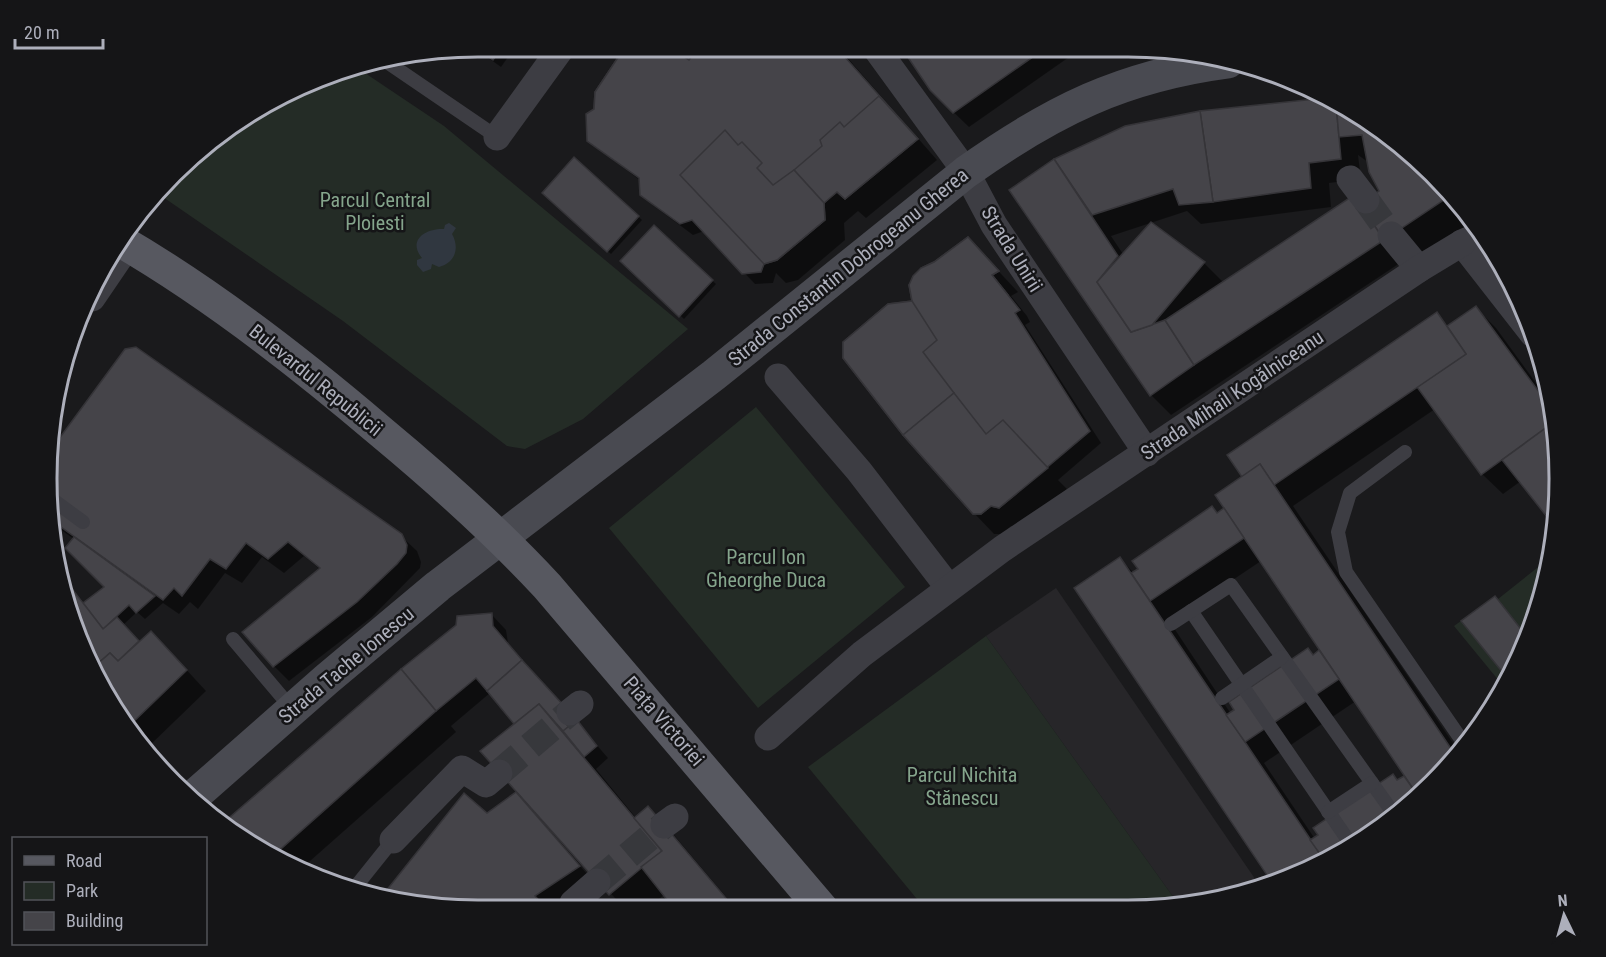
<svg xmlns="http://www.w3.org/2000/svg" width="1606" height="957" viewBox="0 0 1606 957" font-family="'Roboto Condensed',sans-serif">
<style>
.built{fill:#272629}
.green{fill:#242c26}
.water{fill:#303740}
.shadow{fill:#0007;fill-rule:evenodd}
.building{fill:#454449;stroke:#353438;stroke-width:1.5}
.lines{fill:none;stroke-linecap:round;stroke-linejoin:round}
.street-tunnel{stroke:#37383c;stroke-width:27;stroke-dasharray:27 14;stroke-linecap:butt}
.lane{stroke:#3d3d43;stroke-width:14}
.street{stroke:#3d3d43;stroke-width:27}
.secondary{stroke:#494a51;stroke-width:33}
.primary{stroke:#575860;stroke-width:33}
.labels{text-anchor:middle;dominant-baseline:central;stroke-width:5;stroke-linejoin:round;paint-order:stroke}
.park-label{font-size:20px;fill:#85a58c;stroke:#151517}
.street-label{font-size:20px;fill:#adafbb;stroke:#151517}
.rim{fill:none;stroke:#adafbb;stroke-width:3}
</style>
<rect width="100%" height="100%" fill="#1a1a1c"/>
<polygon class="built" points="1056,588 1262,889 1179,905 986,636"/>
<g class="green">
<polygon points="356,67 444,126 688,329 583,419 525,449 507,446 343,321 160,195 216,136 340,69"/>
<polygon points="756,407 905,587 758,708 609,528"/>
<polygon points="1552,556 1527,643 1504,687 1454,626 1495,596 1498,599"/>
<polygon points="986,636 1179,905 1156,910 926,910 808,767"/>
</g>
<path class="water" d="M449,223l7,5 -4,6c8,14 3,29 -13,33l-7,-3 -1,5 -8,3 -6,-7v-5l5,-2c-15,-18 4,-30 22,-29l1,-4z"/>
<g class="shadow">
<polygon points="473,47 478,46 515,47 501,67"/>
<polygon points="627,47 838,47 937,160 866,218 858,211 844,223 845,240 798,280 786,283 776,273 773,283 755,284 704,231 693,235 654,206 642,194 641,181 589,141 596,110 596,92"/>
<polygon points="904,47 1113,47 1087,54 1082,48 969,127 946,105"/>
<path d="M1327,99l40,20 66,54 40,49 -63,42 -7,-3 -232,154 -20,-20 -140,-205 44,-29 70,-33zM1358,155l10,7 13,30 -157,91 -20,-20 -81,-9 -12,-18 76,-25 14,13 130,-17 -2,-24 32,-4z"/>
<polygon points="574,159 642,220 611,254 544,193"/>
<polygon points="654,227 716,284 684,319 622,261"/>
<polygon points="988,260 1018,292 1011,296 1027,316 1030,322 1025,325 1101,443 1058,480 1067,489 1020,528 1011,526 1002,534 994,534 974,513 913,302"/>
<path d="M1476,308l20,20 56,77 7,73 -4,47 -34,-44 -18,13 -21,-20 -47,-65 -142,97 166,246 -26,32 -89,68 -69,32 -198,-296 43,-29 14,14 78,-65 6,6 8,-5 18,-32 193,-163 12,13zM1261,561l61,89 -8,6 -6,-6 -77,64 -61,-92zM1356,701l50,75 -91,63 -51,-76z"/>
<polygon points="50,455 401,536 417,551 421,562 420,568 372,617 289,681 274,666 321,570 304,556 284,573 262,557 242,583 225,573 198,609 190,602 179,614 163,603 145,619 137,612 123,625 140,643 171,653 206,691 145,750 136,742 70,618 62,575 85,604 106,587 74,539 54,525 47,479"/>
<polygon points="1495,598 1528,638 1509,678"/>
<polygon points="491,614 506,630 508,643 608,758 596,769 636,818 668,828 737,910 677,910 665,894 646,910 626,910 545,822 543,823 594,882 553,910 450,910 487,815 534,809 516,724 490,693 451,726 456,732 301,869 239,838 224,824 401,671"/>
</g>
<g class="building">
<polygon points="474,47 478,46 502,47 493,60"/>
<polygon points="625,47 669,47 689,60 670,90 687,102 691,99 714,114 711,120 725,130 680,175 594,109 595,92"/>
<polygon points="625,47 836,47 918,139 845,199 837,192 830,197 824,203 825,220 777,260 764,264 761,272 742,274 692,220 680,224 640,195 639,178 587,141 586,114 594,109 595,92"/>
<polygon points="669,47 699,47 689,60"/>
<polygon points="901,47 1047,47 953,113 930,90"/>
<polygon points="879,96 918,139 845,199 837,192 824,203 794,170 822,146 820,140 840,122 844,127"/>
<polygon points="1325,98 1336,104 1341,159 1309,163 1311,188 1213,202 1200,111"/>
<polygon points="1336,104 1367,119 1433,173 1451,195 1384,240 1360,204 1379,191 1369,172 1362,135 1339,137"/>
<polygon points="1200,111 1213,202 1179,205 1173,189 1092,215 1054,159 1125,126"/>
<polygon points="725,130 738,145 742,142 762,163 757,168 773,185 794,170 824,203 825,220 777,260 764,264 680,175"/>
<polygon points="574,157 639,216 607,252 542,193"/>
<polygon points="1054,159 1118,256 1097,282 1131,332 1165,320 1194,365 1150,396 1009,190"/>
<polygon points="1354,195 1384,240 1194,365 1165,320"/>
<polygon points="1151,222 1205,262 1152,325 1131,332 1097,282"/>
<polygon points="654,225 713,280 679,317 620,261"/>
<polygon points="968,237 999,271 992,275 1008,295 947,350 937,340 912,301 909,285 921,268 934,262"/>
<polygon points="968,237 999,271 992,275 1020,310 1015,313 1090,431 999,508 991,506 981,514 973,514 903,435 843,358 843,342 888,304 912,301 909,285 913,276 921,268 934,262"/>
<polygon points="912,301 937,340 923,352 954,393 903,435 843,358 843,342 888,304"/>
<polygon points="1476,306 1553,411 1554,422 1481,475 1417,387 1466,354 1447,326"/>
<polygon points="1437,312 1466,354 1274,485 1260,464 1242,477 1227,455"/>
<polygon points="136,347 402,534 407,545 406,553 397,564 357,602 273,667 242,632 320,568 288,542 268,559 246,543 226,569 210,559 182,596 174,588 163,600 54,522 47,479 50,451 125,349"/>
<polygon points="954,393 986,434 1003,420 1048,468 999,508 991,506 981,514 973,514 903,435"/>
<polygon points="1554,422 1559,478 1555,527 1502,460"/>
<polygon points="1260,464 1456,756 1433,784 1418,796 1215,495"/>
<polygon points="1212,506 1217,513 1224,508 1244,538 1150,601 1131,573 1138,569 1132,561"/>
<polygon points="74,537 155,596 136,613 129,605 103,629 83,603 104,587 65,548"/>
<polygon points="1120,557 1245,742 1325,861 1273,884 1074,588"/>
<polygon points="63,577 103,629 117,617 139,641 118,661 110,653 95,666 70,618"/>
<polygon points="1495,596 1528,638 1508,679 1461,621"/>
<polygon points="492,613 493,626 522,660 487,691 476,678 436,711 401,669 456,625 457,616"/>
<polygon points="151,631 187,670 128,727 95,666 110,653 118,661"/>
<polygon points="1308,648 1313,655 1319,650 1339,679 1245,742 1226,715 1234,710 1229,702"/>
<polygon points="522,660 577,720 563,731 539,704 514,724 487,691"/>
<polygon points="401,669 436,711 274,855 239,838 223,823"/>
<polygon points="539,704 662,851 609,895 480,751"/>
<polygon points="577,720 597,746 584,757 563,731"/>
<polygon points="1393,774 1397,780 1404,776 1418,796 1344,852 1325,861 1310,840 1318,835 1313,828"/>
<polygon points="516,792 580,866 535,896 547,909 450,910 382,896 464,793 487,813"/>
<polygon points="648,806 736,910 675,910 641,867 662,851 634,818"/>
</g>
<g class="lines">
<g class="street-tunnel">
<polyline points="1366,200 1391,235"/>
<polyline points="499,773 570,712"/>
<polyline points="597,882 664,825"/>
</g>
<g class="lane">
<polyline points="387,62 497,137"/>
<polyline points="1405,452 1350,493 1338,532 1346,572 1465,745"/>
<polyline points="49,497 83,522"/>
<polyline points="1191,611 1352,846"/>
<polyline points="1171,624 1231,585 1394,814"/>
<polyline points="233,639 293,710"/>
<polyline points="1222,698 1282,657"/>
<polyline points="1328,812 1372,783"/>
<polyline points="353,890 393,840"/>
</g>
<g class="street">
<polyline points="875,47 966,172 994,225 1147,453"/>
<polyline points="497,137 562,47"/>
<polyline points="1350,179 1366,200"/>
<polyline points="1483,234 1462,243 1533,334"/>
<polyline points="1391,235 1419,269"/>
<polyline points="92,298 128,245"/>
<polyline points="778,377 859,471 949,588"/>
<polyline points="570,712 580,704"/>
<polyline points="768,737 862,654 1002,549 1419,269 1462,243"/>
<polyline points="664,825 675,817"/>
<polyline points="393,840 462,769 486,784 499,773"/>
<polyline points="572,910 573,903 597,882"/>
</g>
<path class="secondary" d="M194,796l133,-117 111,-93 276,-211 252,-203c86,-61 156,-96 262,-110"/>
<path class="primary" d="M119,240c93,54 179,121 261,191 59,49 115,99 167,155l276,324"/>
</g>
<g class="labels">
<g class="park-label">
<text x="375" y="200">Parcul Central<tspan x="375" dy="23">Ploiesti</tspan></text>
<text x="766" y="557">Parcul Ion<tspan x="766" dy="23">Gheorghe Duca</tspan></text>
<text x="962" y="775">Parcul Nichita<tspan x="962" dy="23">Stănescu</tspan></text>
</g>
<g class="street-label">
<text transform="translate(1012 249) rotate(58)">Strada Unirii</text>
<text transform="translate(848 267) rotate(-39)">Strada Constantin Dobrogeanu Gherea</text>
<text transform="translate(316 380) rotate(39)">Bulevardul Republicii</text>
<text transform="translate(1232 395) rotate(-34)">Strada Mihail Kogălniceanu</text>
<text transform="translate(346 665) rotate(-40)">Strada Tache Ionescu</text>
<text transform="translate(664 721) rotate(49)">Piața Victoriei</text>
</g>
</g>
<path d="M0 0H1606V957H0ZM478 57H1128A421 421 0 0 1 1549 478V479A421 421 0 0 1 1128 900H478A421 421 0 0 1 57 479V478A421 421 0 0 1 478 57Z" fill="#151517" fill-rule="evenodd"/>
<path class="rim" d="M478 57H1128A421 421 0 0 1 1549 478V479A421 421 0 0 1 1128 900H478A421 421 0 0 1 57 479V478A421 421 0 0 1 478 57Z"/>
<rect x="12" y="837" width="195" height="108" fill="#151517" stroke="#525359" stroke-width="1.5"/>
<rect x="24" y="856" width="30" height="9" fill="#575860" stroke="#525359" stroke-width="1.5"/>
<text x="66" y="867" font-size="18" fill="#adafbb">Road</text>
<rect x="24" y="882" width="30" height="18" fill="#242c26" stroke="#525359" stroke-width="1.5"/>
<text x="66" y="897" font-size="18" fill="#adafbb">Park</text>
<rect x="24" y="912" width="30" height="18" fill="#454449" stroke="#525359" stroke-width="1.5"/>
<text x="66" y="927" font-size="18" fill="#adafbb">Building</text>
<g transform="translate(1564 915) rotate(355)" stroke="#151517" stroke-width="4.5" paint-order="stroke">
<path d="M0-4.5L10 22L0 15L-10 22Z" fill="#adafbb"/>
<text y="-9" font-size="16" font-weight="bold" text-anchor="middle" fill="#adafbb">N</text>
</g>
<path d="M15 39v9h88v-9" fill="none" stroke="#adafbb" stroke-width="3"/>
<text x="24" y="39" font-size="18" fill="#adafbb" stroke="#151517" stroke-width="4.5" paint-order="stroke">20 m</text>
</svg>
